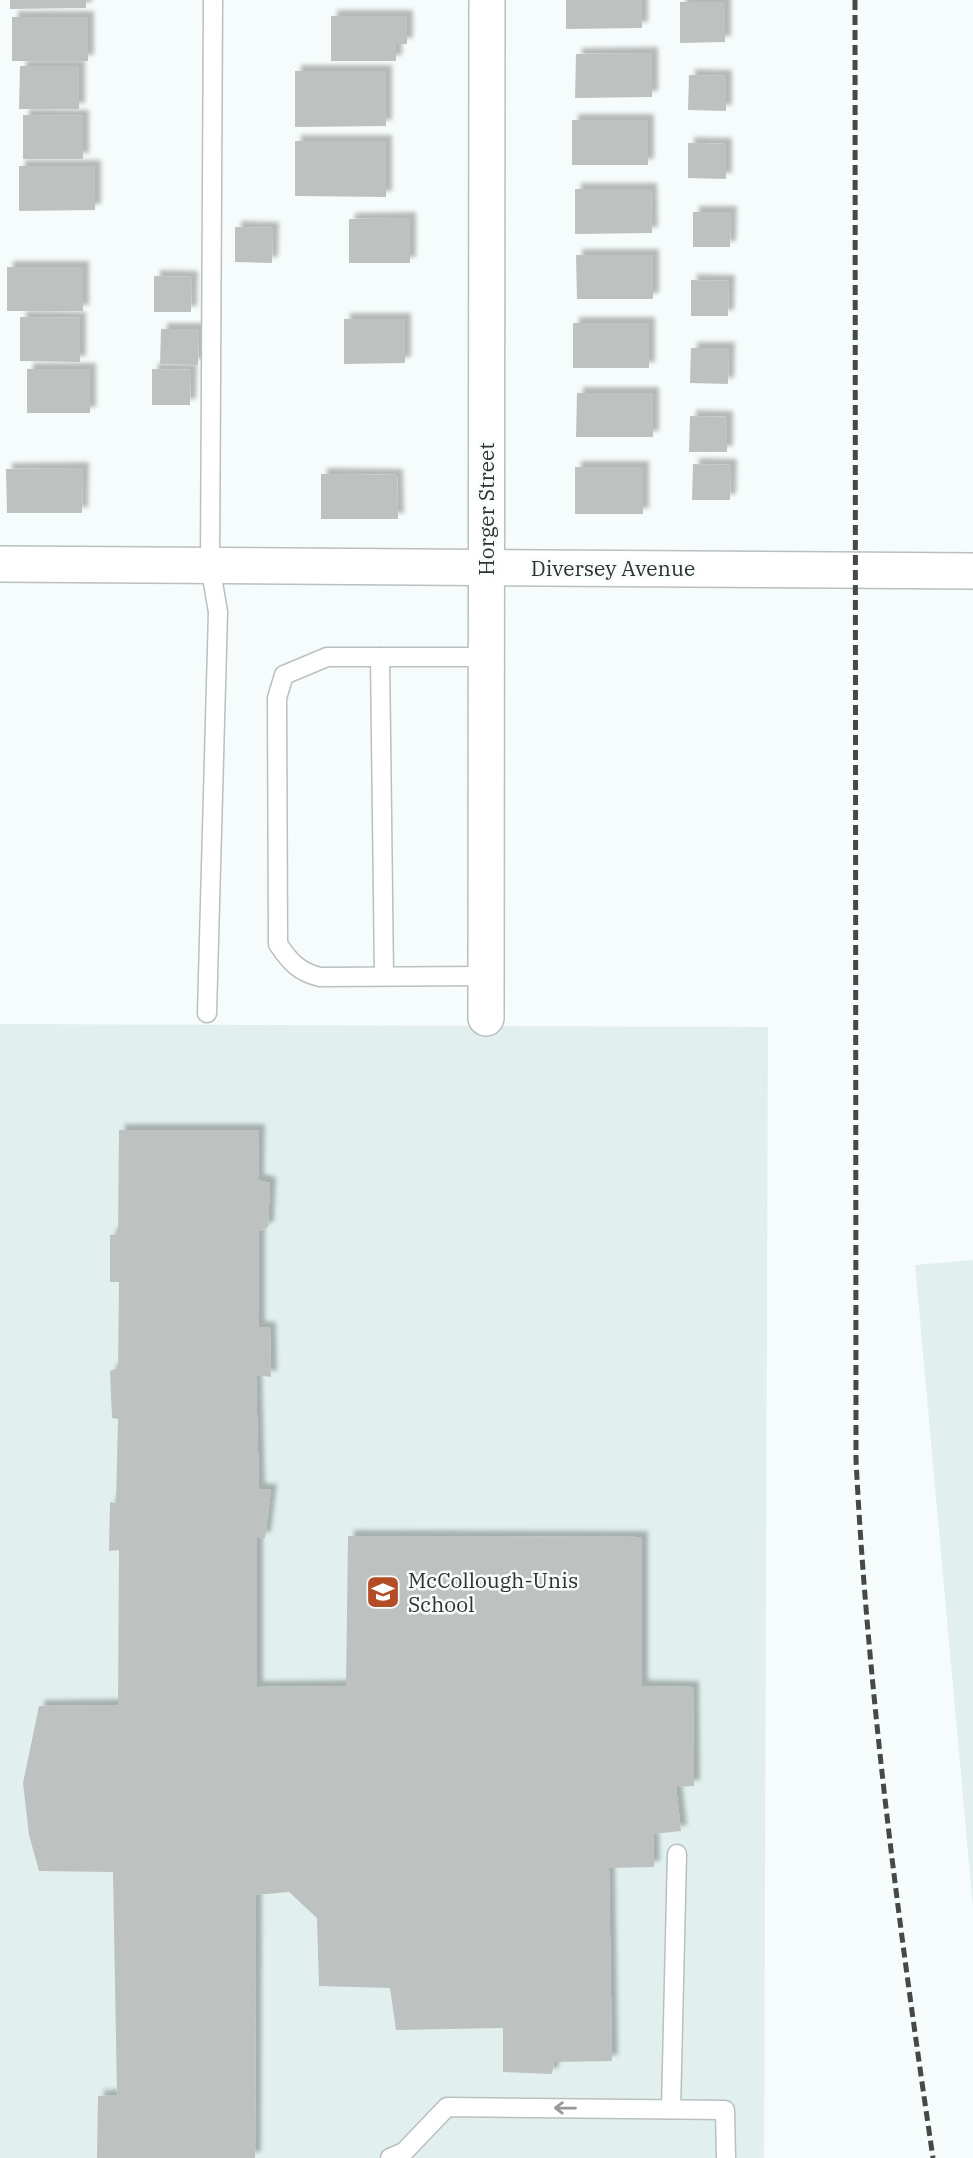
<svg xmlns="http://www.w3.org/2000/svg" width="973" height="2158" viewBox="0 0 973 2158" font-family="'IBM Plex Serif',serif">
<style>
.built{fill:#e1f0ee}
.building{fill:#bdc2c1;filter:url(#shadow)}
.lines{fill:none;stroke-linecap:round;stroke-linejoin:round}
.lane-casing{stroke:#babfbf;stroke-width:21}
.street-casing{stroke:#babfbf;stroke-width:38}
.lane{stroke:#fff;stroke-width:18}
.street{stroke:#fff;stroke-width:35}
.rail{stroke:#474949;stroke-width:5;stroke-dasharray:10 5;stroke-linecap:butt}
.oneway{stroke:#989898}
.labels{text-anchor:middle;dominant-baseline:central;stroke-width:5;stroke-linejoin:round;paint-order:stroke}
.street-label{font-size:21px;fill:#303232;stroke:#f6fcfb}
.poi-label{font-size:21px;fill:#303232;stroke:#f6fcfb;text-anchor:start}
</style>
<defs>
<filter id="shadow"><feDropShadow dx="6" dy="-6" stdDeviation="2" flood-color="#0004"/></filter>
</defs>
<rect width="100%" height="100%" fill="#f6fcfb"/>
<g class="built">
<polygon points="0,1024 768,1027 764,2158 0,2158"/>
<polygon points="973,1260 973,1908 915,1265"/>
</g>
<g class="building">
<polygon points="10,0 86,0 86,8 10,9"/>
<polygon points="566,0 642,0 642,28 566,29"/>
<polygon points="680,2 725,2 725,42 680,43"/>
<polygon points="331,16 407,16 407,44 396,44 396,61 331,61"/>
<rect x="12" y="17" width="76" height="44"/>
<polygon points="652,53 652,97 575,98 576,54"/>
<polygon points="20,66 79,66 79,109 19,109"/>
<polygon points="295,71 386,71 386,126 295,127"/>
<polygon points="689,75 726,76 726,111 688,110"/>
<polygon points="23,115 83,116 83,159 23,159"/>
<rect x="572" y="120" width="76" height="45"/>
<polygon points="295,141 386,141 386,197 295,196"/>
<polygon points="688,143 726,144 726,179 688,178"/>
<polygon points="19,166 95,166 95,210 19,211"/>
<polygon points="575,189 651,189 652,233 575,234"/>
<polygon points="693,212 731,212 730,247 693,247"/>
<polygon points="410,218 410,263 349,263 349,219"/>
<polygon points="235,227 273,228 272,263 235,262"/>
<polygon points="576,255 653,255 653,299 577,299"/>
<rect x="7" y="267" width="76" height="44"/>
<polygon points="154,276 192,277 191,312 154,312"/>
<polygon points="691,280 729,281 728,316 691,316"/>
<polygon points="20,317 80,318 80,362 20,361"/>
<polygon points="344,319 405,319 405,363 344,364"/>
<rect x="573" y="323" width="76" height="45"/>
<polygon points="161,329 199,329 198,365 160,364"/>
<polygon points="691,348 729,348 728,384 690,383"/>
<rect x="27" y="369" width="63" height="44"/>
<polygon points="152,369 191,370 190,405 152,405"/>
<polygon points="577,393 653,393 653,437 576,437"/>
<polygon points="690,416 727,417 727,452 689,452"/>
<polygon points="693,464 731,465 730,500 692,500"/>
<rect x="575" y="467" width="68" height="47"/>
<polygon points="83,468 82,513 7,513 6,469"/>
<polygon points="321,474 397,475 398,519 321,519"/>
<polygon points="119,1130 259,1130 258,1180 270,1183 268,1227 259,1231 259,1327 270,1328 271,1377 256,1375 259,1489 271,1490 265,1538 257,1538 257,1687 346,1686 348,1536 642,1537 642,1686 693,1687 694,1786 676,1787 681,1831 653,1834 654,1867 609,1868 612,2061 554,2062 552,2074 503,2072 503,2028 396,2030 390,1988 319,1986 317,1918 289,1892 256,1895 255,2158 97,2158 98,2096 117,2095 113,1872 39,1871 29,1835 23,1783 39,1706 118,1705 119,1550 109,1551 110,1502 116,1503 118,1419 112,1418 110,1371 118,1368 119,1282 110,1282 110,1235 118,1234"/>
</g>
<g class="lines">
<g class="lane-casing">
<g id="lane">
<polyline points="380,657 384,976"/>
<path d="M486,976l-166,1c-21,-5 -30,-15 -42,-33l-1,-246 7,-23 43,-18h159"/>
<polyline points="207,1013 218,612 210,565 213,0"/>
<polyline points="671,2109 677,1854"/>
<polyline points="390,2158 404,2152 447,2107 725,2110 726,2158"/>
</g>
</g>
<g class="street-casing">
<g id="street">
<polyline points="0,564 973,571"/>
<polyline points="486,1018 487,0"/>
</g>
</g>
<use href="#lane" class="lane"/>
<use href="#street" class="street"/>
<path class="rail" d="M855,0l1,1460c12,233 43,467 77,698"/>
</g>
<defs><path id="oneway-shaft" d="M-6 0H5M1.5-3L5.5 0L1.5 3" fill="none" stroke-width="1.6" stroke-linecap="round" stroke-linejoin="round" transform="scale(1.75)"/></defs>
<use class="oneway" href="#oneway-shaft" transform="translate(565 2108) rotate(-179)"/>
<defs>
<g id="school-square" transform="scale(1.75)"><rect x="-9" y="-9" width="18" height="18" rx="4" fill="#b44c28" stroke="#f6fcfb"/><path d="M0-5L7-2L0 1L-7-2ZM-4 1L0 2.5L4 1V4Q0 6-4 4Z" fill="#fff"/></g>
</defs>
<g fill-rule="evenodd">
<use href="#school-square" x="383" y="1592"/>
</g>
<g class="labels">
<g class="street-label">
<text transform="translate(486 509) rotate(-90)">Horger Street</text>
<text x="613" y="568">Diversey Avenue</text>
</g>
<g class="poi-label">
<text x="408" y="1580">McCollough-Unis<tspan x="408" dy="24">School</tspan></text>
</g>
</g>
</svg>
